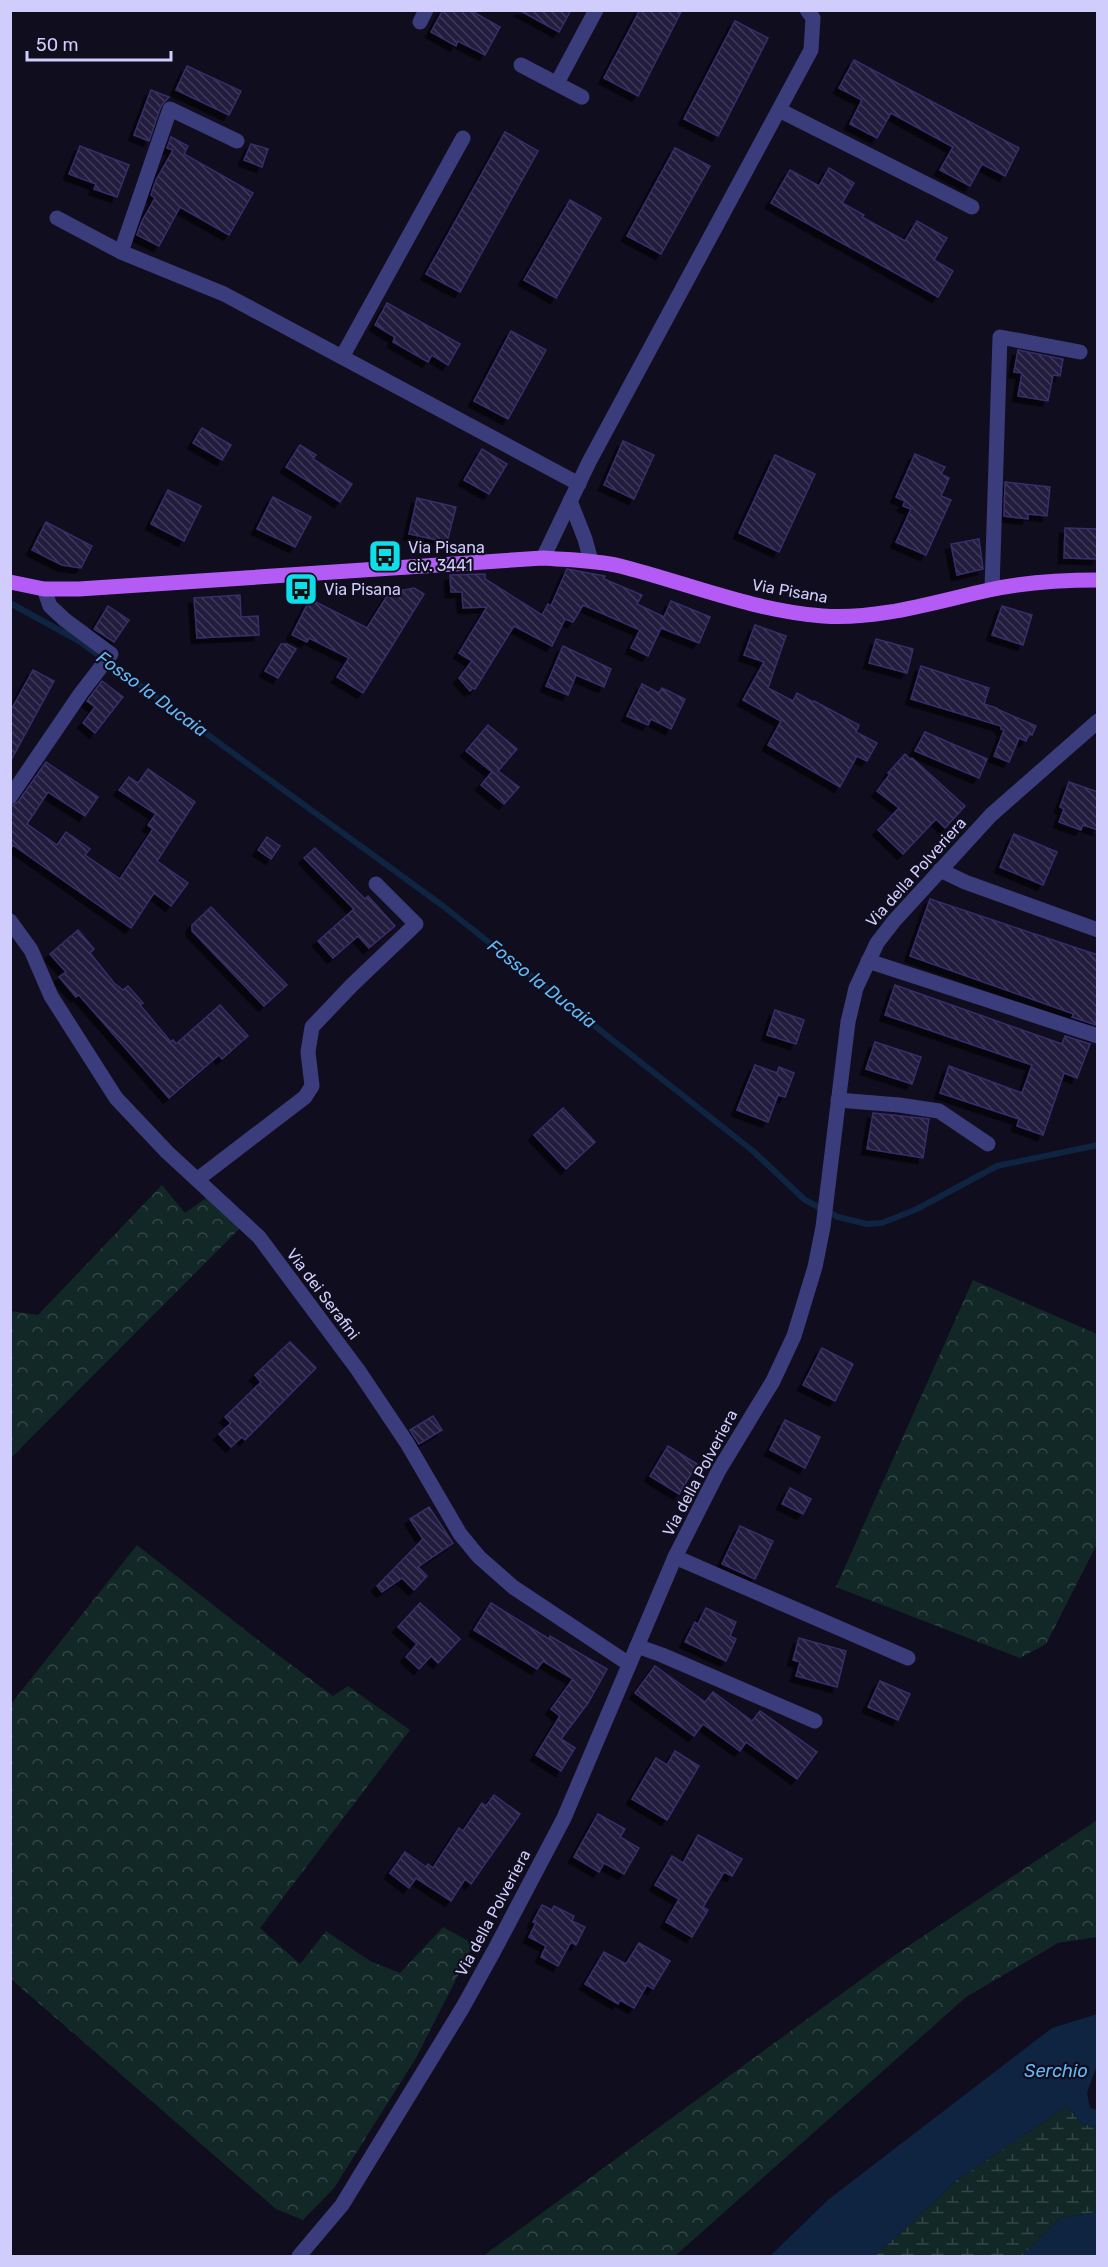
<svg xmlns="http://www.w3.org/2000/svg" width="1108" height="2267" viewBox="0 0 1108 2267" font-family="Rubik,sans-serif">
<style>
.forest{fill:url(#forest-crowns)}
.wetland{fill:url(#wetland-marsh)}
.water{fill:#0f2441}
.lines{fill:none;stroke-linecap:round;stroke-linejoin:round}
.stream{stroke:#0f2441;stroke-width:6}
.building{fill:url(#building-back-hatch);stroke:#372e69;stroke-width:1.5;filter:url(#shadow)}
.minor{stroke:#3b3c7b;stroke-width:15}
.major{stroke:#b45bf6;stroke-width:15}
.labels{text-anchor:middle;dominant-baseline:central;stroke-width:4.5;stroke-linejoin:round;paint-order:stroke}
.poi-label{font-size:16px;fill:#d0cdfc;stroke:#0f0d1e;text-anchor:start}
.street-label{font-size:16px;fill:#d0cdfc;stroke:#0f0d1e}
.water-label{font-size:18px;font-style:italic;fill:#62b9f6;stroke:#0f0d1e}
</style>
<defs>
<pattern id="forest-crowns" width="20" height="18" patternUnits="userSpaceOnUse" patternTransform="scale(1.5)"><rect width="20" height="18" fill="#112826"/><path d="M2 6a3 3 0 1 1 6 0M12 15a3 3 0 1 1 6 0" fill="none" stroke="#334646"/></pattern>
<pattern id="wetland-marsh" width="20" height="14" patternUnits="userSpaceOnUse" patternTransform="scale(1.5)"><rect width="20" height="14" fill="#112826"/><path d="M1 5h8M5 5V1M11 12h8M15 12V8" fill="none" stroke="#334646"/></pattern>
<pattern id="building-back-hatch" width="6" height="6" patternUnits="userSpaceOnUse" patternTransform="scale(1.5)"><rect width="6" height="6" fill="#201b3e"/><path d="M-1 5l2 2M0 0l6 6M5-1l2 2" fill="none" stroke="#3f3b5b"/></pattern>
<filter id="shadow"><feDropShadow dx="-5.5" dy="5.5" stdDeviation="0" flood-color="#0009"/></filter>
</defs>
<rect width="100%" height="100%" fill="#0f0d1e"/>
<g class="forest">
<polygon points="162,1185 185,1213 209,1196 241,1227 11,1458 11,1311 38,1315"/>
<polygon points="973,1280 1097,1334 1097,1544 1046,1644 1020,1658 836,1587"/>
<polygon points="137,1545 254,1637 333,1696 348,1686 410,1730 260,1928 300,1964 326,1931 370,1961 400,1973 443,1927 474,1944 416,2058 334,2188 303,2220 276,2209 11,1979 11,1704"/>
<polygon points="1097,1820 1097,1937 1058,1943 966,1997 675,2256 483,2256 892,1957"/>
</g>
<polygon class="wetland" points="1067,2106 1082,2124 1097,2127 1097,2212 1060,2218 1022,2256 875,2256 957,2180"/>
<g class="water">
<polygon points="1097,2014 1097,2065 1087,2093 1090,2108 1097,2110 1097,2127 1082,2124 1067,2106 957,2180 875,2256 770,2256 829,2199 1052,2028"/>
<polygon points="1097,2212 1097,2256 1022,2256 1060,2218"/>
</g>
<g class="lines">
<polyline class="stream" points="10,603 79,641 443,906 753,1151 805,1200 838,1217 867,1224 882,1223 917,1209 997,1166 1098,1145"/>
</g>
<g class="building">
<polygon points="443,10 470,10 500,27 485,55 458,41 456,46 431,32"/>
<polygon points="519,10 571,10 559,32"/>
<polygon points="640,10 682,10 638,96 604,78"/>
<polygon points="735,21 768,38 718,136 684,119"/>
<polygon points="854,60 1019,148 1005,176 982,164 970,186 940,170 953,147 891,113 877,138 850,124 862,100 839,88"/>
<polygon points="187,66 241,91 229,115 176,90"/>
<polygon points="151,90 169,97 161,106 149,141 134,135"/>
<polygon points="505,132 538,151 460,292 426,274"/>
<polygon points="171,137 188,146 184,154 253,193 229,235 180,207 159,246 137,235 142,221 155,198 151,195 156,180 173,150 167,148"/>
<polygon points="251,144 268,149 262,167 244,160"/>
<polygon points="80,146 129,165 117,197 94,189 96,184 69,174"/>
<polygon points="675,148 710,166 661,254 627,236"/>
<polygon points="829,168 854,183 842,203 864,215 862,217 905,241 917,221 947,238 934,260 953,271 938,297 771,203 790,170 819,186"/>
<polygon points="570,200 601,218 556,298 524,280"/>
<polygon points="387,303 460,344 448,365 432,355 428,362 393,342 395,337 375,325"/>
<polygon points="511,331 546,350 508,419 474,401"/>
<polygon points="1018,350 1063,359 1060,376 1053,375 1048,401 1018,396 1022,373 1014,372"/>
<polygon points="202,428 231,445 222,460 193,443"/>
<polygon points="623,441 654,455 634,499 604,485"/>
<polygon points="300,445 316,455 313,459 352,484 340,502 286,467"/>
<polygon points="482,449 507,464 489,494 464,480"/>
<polygon points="915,454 945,467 941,474 949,478 941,496 951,500 926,555 896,542 911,509 903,506 905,501 896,497"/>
<polygon points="775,455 815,474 779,552 739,533"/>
<polygon points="1005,482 1050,487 1047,516 1028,514 1028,519 1004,516"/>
<polygon points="168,490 201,506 184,541 151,524"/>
<polygon points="273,497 311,517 295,547 257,529"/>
<polygon points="417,498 456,507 447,542 409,534"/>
<polygon points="46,522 92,546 81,568 62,565 32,550"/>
<polygon points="1065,528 1098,529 1098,559 1064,558"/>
<polygon points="979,539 983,569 957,575 951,544"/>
<polygon points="567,569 605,576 604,579 642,595 637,604 664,617 671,601 710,617 699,643 661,628 648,656 631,648 640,630 583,605 573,622 565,619 552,646 514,626 475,689 473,688 470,691 459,678 472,661 459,653 487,607 463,608 462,592 451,592 450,575 485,574 485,579 542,615 548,604 551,606"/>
<polygon points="414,588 424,594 363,693 337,677 349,658 309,638 307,642 292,635 310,599 367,628 389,593"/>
<polygon points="240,595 241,617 258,616 259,635 197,638 194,598"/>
<polygon points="108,606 129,620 114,642 94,629"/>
<polygon points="1002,606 1032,615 1023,645 992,635"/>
<polygon points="755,625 786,636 768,688 793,701 797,693 813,702 814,701 859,725 856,732 877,743 867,761 857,756 840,787 768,745 781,721 743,700 764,662 744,655"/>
<polygon points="876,639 913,649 907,673 869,663"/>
<polygon points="281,644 287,644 296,649 278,678 265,671"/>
<polygon points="563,646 611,669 604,687 576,675 568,695 546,686"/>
<polygon points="921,666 989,688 984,704 997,708 997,709 1036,726 1032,735 1029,734 1026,741 1019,738 1009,762 994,756 1004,730 1001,729 1001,726 911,699"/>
<polygon points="33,670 54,681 10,762 10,712"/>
<polygon points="102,681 123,697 95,733 83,723 95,707 87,701"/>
<polygon points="642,684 659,693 662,688 685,699 671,729 651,719 648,725 627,716"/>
<polygon points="488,725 517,749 498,771 519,787 504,804 481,785 492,772 466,751"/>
<polygon points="925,732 987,759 979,778 915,751"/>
<polygon points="905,754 911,760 912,758 965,806 945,828 936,819 903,854 878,830 899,808 877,791 890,774 888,773"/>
<polygon points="46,762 98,797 85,816 48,792 27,824 57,845 66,832 90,849 85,855 120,879 153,829 148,825 156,814 119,790 129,777 138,783 148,769 195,802 157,861 188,883 171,906 154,893 131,928 13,845 10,849 10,807 18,802"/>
<polygon points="1069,782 1098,792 1098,830 1083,825 1081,830 1059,822 1064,809 1060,807"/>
<polygon points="1014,834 1057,852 1043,885 1000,867"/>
<polygon points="267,837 280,846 271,859 258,850"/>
<polygon points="315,848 365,899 368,896 395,926 369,948 358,936 333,958 318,941 354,909 304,858"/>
<polygon points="930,899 1098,955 1096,1025 1072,1017 1074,1014 910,956"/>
<polygon points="211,907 287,985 264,1006 192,931 192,925"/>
<polygon points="78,930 94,949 90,953 114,983 123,990 128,986 143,1003 140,1005 171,1042 173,1040 176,1044 220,1005 248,1036 222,1059 219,1055 169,1098 79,995 76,997 59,977 66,972 50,954"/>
<polygon points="895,985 1062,1044 1065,1036 1090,1044 1077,1078 1064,1073 1043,1135 1017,1126 1019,1119 940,1093 949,1066 1022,1093 1032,1065 885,1015"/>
<polygon points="775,1010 804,1020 796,1044 767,1035"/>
<polygon points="875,1042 921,1057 912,1084 866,1069"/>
<polygon points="755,1065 777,1073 779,1067 794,1073 785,1097 778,1095 768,1122 737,1110"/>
<polygon points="563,1108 595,1142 566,1169 534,1135"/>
<polygon points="873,1113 929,1119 923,1158 867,1149"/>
<polygon points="290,1342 316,1368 245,1440 242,1437 231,1447 219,1434 231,1423 225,1417 261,1382 255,1375"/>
<polygon points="822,1348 853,1364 835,1401 803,1385"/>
<polygon points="433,1416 442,1430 419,1444 410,1430"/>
<polygon points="785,1420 820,1437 805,1468 770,1450"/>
<polygon points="668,1446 697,1464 679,1494 650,1476"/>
<polygon points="790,1488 811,1499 803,1514 782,1504"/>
<polygon points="429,1507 453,1543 418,1567 427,1576 414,1590 402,1578 382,1592 377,1586 423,1539 410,1519"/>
<polygon points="740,1526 773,1541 755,1579 722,1564"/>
<polygon points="420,1603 460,1639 438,1663 431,1656 419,1669 406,1657 417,1644 398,1627"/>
<polygon points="491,1603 549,1639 550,1636 607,1669 588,1703 561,1739 575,1748 561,1771 536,1755 560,1716 551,1709 573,1679 543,1661 537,1669 474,1630"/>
<polygon points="706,1608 736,1622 730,1636 736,1639 726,1661 685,1642 695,1622 698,1624"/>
<polygon points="799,1638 846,1651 837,1687 796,1676 800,1662 793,1660"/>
<polygon points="655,1666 705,1702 713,1692 752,1721 760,1711 817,1752 797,1779 746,1742 740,1751 703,1724 694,1736 635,1693"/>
<polygon points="880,1681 910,1694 898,1720 868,1707"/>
<polygon points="675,1751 699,1766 667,1820 632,1799 656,1758 667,1765"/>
<polygon points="494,1795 520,1814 471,1884 465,1879 451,1901 416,1878 409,1888 390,1873 405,1852 426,1867 428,1864 433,1868 459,1828 463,1831 482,1803 486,1806"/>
<polygon points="598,1814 625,1829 620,1837 639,1848 624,1874 604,1863 599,1872 574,1857"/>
<polygon points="698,1835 742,1859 732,1876 724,1872 703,1907 708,1910 692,1937 666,1922 679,1899 655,1885 672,1856 683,1863"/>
<polygon points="542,1905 552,1910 554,1906 574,1916 572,1921 585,1927 576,1945 571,1942 558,1966 541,1957 546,1946 529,1937 536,1923 533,1922"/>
<polygon points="639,1943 670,1961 653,1989 647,1985 634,2008 620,2000 618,2004 585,1984 604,1952 626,1964"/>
</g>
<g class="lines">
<g class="minor">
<polyline points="420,22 426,10"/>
<polyline points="521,65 582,97"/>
<polyline points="557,83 596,10"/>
<polyline points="779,110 972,207"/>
<polyline points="57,218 121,252 224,294 579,484"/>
<polyline points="121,252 170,109 237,141"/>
<polyline points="342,357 463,138"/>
<polyline points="570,501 585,539 591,561"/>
<polyline points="543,558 589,462 811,50 813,18 807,10"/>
<polyline points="992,589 1000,337 1080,352"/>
<polyline points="10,797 81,693 111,654 65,620 50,606 44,589"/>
<polyline points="940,870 965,882 1098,930"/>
<polyline points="10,921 31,950 51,996 116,1098 167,1152 259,1237 358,1370 407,1443 460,1534 479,1557 513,1587 629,1664"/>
<polyline points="868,961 1098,1036"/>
<polyline points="838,1100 899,1105 939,1111 988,1144"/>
<polyline points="198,1179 305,1097 312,1086 308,1052 312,1027 352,985 416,924 376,884"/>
<polyline points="675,1557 908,1658"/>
<polyline points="637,1646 662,1655 815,1721"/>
<polyline points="299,2256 342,2205 463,2007 495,1949 564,1818 675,1557 719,1470 773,1381 794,1336 815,1267 823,1227 848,1022 856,988 877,943 894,921 991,815 1098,721"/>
</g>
<path class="major" d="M10,582l34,7h35l464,-31c25,2 52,2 77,8 67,17 134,45 203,50 56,4 111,-14 166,-26 36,-8 72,-10 109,-10"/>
</g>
<defs>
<g id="bus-square" transform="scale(1.725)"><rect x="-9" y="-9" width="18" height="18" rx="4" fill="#0ddee9" stroke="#0f0d1e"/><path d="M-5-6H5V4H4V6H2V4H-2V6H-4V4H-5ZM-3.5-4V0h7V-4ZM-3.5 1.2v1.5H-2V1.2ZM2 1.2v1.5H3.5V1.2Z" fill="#111"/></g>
</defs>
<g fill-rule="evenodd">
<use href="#bus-square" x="385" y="556"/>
<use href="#bus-square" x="301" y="589"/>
</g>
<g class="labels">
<g class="poi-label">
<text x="408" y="547">Via Pisana<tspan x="408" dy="18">civ. 3441</tspan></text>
<text x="324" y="589">Via Pisana</text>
</g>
<g class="street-label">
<text transform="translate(790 591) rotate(10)">Via Pisana</text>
<text transform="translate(916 872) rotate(-48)">Via della Polveriera</text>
<text transform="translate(323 1294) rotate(53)">Via dei Serafini</text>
<text transform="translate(700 1473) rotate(-62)">Via della Polveriera</text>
<text transform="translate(493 1913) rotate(-62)">Via della Polveriera</text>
</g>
<g class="water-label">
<text transform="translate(152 694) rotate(36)">Fosso la Ducaia</text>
<text transform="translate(542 984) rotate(38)">Fosso la Ducaia</text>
<text x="1056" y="2071">Serchio</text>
</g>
</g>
<rect width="1108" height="2267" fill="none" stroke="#d0cdfc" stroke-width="24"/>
<path d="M27 51v9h144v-9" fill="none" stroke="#d0cdfc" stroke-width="3"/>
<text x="36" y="51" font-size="18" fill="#d0cdfc" stroke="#0f0d1e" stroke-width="4.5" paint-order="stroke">50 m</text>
</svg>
